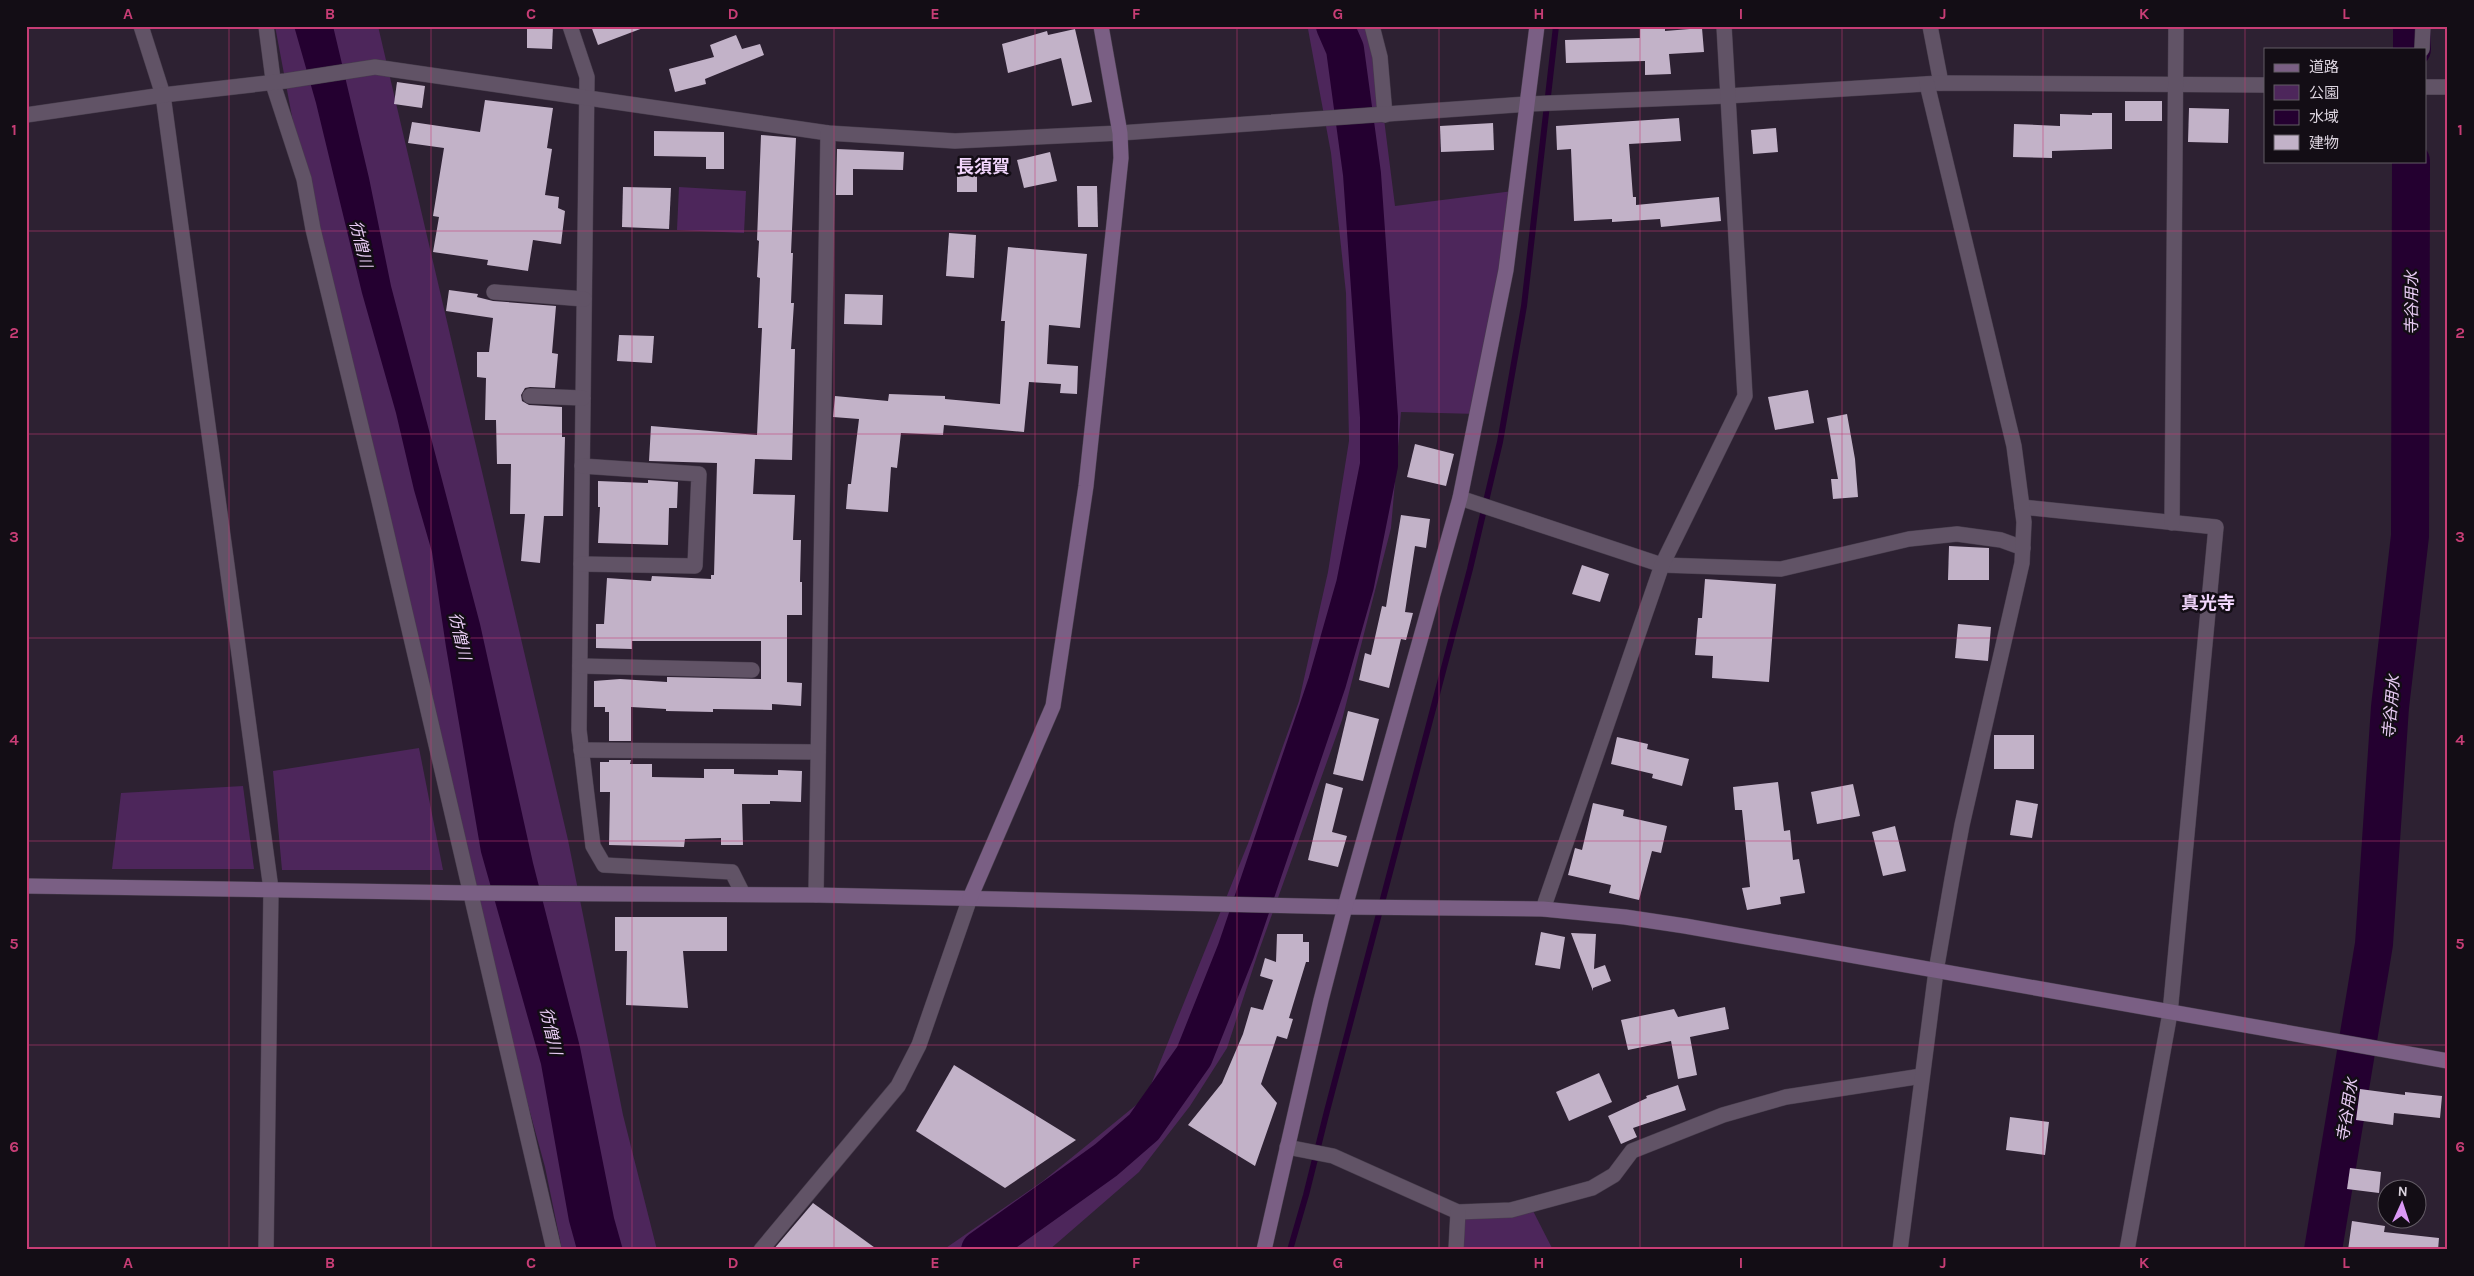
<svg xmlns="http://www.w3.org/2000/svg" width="2474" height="1276" viewBox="0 0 2474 1276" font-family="Karla,'Noto Sans JP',sans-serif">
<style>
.green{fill:#4d265b}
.water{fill:#240030}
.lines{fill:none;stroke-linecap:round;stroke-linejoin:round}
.stream{stroke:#240030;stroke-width:6}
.river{stroke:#240030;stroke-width:38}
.building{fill:#c2b2c8}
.street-casing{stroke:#483e4d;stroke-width:16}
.secondary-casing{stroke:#483e4d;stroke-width:16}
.street{stroke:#615366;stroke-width:15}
.secondary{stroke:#7a5f84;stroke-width:15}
.grid{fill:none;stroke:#c73d75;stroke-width:1;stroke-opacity:0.55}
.labels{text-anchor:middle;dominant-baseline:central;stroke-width:5;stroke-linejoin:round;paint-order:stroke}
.water-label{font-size:16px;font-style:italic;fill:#e8ccf4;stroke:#130d15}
.quarter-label{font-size:18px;font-weight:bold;fill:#f2d6fd;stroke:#130d15}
.neatline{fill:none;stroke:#c73d75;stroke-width:2}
.grid-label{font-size:16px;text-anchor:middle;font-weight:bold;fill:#c73d75}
</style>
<rect width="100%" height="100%" fill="#2d2132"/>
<g class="green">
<polygon points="275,26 378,26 568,840 623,1115 657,1250 562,1250 545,1167 477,919 312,223"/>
<polygon points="1305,26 1370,26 1373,32 1395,206 1513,191 1478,414 1401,412 1391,528 1342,720 1257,956 1227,1048 1190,1106 1139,1172 1049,1250 943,1250 1043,1181 1146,1097 1249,841 1299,701 1328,572 1349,441 1346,293 1331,153 1308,29"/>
<polygon points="679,187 746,191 744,233 677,230"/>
<polygon points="419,748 443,870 282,870 273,771"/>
<polygon points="243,786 254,869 112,869 121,793"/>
<polygon points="1530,1205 1553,1250 1456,1250 1458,1212"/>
</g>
<polygon class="water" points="294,26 333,26 369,178 391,286 480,624 533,863 580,1047 614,1218 623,1250 577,1250 569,1221 541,1064 481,852 446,647 432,552 414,490 396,413 362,293 316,103"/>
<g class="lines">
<polyline class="stream" points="1290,1250 1306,1195 1327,1111 1470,569 1500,442 1524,306 1556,26"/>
<g class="river">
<polyline points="2412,49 2412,26"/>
<polyline points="980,1250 1106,1160 1144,1127 1194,1056 1236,951 1327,683 1355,585 1379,465 1379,417 1362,174 1345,49 1335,26"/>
<polyline points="2323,1250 2374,944 2390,707 2410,536 2411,161"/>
</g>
</g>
<g class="building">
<polygon points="527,26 553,26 552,49 527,48"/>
<polygon points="591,26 643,26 643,28 598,45"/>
<polygon points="1640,26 1665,26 1665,31 1702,28 1704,52 1669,54 1671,74 1645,75 1645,61 1566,63 1565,40 1640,38"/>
<polygon points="1075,29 1092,102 1072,106 1061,58 1008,73 1002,44 1047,31 1048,35"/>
<polygon points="736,35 742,49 760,44 764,55 705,79 706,84 675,92 669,69 714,57 710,45"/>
<polygon points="397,82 425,86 422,108 394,104"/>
<polygon points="485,100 553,108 547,148 552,149 545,195 559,197 558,208 565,211 561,244 533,240 528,271 487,265 488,260 433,252 439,217 433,216 444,148 408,143 412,122 480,132"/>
<rect x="2125" y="101" width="37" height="20"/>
<polygon points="2189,108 2229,109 2228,143 2188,142"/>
<polygon points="2092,113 2112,113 2112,149 2052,151 2052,158 2013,157 2014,124 2060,126 2060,114 2092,115"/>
<polygon points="1679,118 1681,141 1629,144 1633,197 1636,197 1636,205 1719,197 1721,221 1661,227 1660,219 1612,222 1612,219 1574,221 1571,149 1557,150 1556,126"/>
<polygon points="1493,123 1494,150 1441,152 1440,126"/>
<polygon points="1776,128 1778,152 1753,154 1751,130"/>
<polygon points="654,131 724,132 724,169 706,169 706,157 654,156"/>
<polygon points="761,135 796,138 791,253 793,253 791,303 794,303 791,349 795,349 792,460 755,459 753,494 795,495 793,540 801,540 800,582 802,582 802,615 787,615 787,682 802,683 801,706 772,704 772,710 713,709 713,712 666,711 666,709 631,707 631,741 609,741 609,712 605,712 605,707 594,707 594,681 620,679 667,682 667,677 761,679 761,641 632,641 632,649 596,648 596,624 604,624 607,578 651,581 652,576 711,579 711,575 714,575 717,463 649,461 651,426 757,435 762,328 758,328 760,278 757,277 759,241 757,240"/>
<polygon points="837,149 904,152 903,170 853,169 853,195 836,195"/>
<polygon points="1050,152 1057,181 1024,188 1017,160"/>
<rect x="957" y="168" width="20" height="24"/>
<polygon points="1077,186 1097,186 1098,227 1078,227"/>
<polygon points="623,187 671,188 669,229 622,227"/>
<polygon points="949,233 976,235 974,278 946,276"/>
<polygon points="1008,247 1087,254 1080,328 1049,325 1047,364 1078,366 1077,394 1060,393 1061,384 1029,382 1024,432 944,425 943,435 901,433 897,468 891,467 888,512 846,509 848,484 851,484 859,419 833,417 835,396 888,401 889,394 945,396 945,399 1000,404 1005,321 1001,321"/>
<polygon points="449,290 478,294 477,297 493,301 556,306 552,353 558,354 555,388 530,387 525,388 521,395 522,401 529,405 562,407 562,437 565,437 563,516 544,516 540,563 521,561 525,514 510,514 511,464 497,464 496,420 485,420 486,378 477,377 477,352 489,352 493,318 446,311"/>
<polygon points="845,294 883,295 882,325 844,324"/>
<polygon points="619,335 654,336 652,363 617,361"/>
<polygon points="1808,390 1814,423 1775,430 1768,397"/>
<polygon points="1847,414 1855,459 1858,497 1833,499 1831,479 1838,479 1827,418"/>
<polygon points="1415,444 1454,454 1446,486 1407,477"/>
<polygon points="648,480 678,482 677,508 669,508 668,545 598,543 600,507 598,507 598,481 648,483"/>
<polygon points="1401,515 1430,519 1426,548 1415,546 1405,612 1413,613 1406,640 1401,639 1389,688 1359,680 1365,653 1371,655 1382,606 1386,607"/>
<polygon points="1949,546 1989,548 1989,580 1948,580"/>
<polygon points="1582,565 1609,574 1600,602 1572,594"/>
<polygon points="1705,579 1776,584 1769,682 1712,678 1713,656 1695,655 1698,618 1702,618"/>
<polygon points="1958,624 1991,627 1988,661 1955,658"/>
<polygon points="1348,711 1379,719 1363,781 1333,774"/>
<rect x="1994" y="735" width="40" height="34"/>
<polygon points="1617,737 1648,744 1647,749 1689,759 1682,786 1652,778 1653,774 1611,764"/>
<polygon points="609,760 631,760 630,764 652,764 652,777 704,778 704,769 734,769 734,774 778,775 778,770 802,771 801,802 770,801 770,804 742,804 743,845 721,845 721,838 685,839 684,847 609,845 610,792 600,792 600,762 609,762"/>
<polygon points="1778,782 1784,831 1790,830 1793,860 1799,859 1805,893 1780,897 1781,904 1747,910 1742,888 1750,887 1742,810 1735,810 1733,787"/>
<polygon points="1326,783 1343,788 1332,832 1347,836 1338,867 1308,860"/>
<polygon points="1853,784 1860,816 1817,824 1811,792"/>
<polygon points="2016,800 2038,804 2032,838 2010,835"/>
<polygon points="1593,803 1624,810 1623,816 1667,826 1661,853 1652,851 1639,900 1609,893 1611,885 1568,875 1575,848 1582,850"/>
<polygon points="1895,826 1906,871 1883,876 1872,832"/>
<polygon points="615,917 727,917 727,951 683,951 688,1008 626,1005 627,951 615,951"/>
<polygon points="1541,932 1565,937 1560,969 1535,965"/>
<polygon points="1571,933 1596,934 1594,969 1605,965 1611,981 1593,988 1593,991"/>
<polygon points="1277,934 1303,934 1303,942 1309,942 1309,962 1306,962 1289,1018 1293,1019 1287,1039 1277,1036 1261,1084 1277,1103 1255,1166 1188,1125 1222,1083 1243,1034 1251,1007 1263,1010 1273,980 1260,976 1265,958 1276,962"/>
<polygon points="1725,1007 1729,1029 1690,1037 1697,1075 1678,1079 1671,1041 1628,1050 1621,1020 1674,1009 1678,1017"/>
<polygon points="954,1065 1076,1140 1005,1188 916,1131"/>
<polygon points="1599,1073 1612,1102 1569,1121 1556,1092"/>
<polygon points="1678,1085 1686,1110 1633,1128 1637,1137 1621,1144 1608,1116 1647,1098 1646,1096"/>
<polygon points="2360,1089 2405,1095 2405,1092 2442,1096 2440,1118 2394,1113 2393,1125 2356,1120"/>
<polygon points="2010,1117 2049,1122 2045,1155 2006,1150"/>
<polygon points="2350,1168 2381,1172 2379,1193 2347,1189"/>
<polygon points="813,1203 878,1250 773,1250"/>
<polygon points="2352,1221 2385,1226 2384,1232 2439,1238 2438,1250 2348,1250"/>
</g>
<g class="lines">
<g class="street-casing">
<g id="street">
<polyline points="141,26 163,95 271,889 266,1250"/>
<polyline points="266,26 274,87 304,179 313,229 378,496 554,1250"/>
<polyline points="570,26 587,77 579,730 593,846 604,865 732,872 743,894"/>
<polyline points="1372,26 1380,57 1385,115"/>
<polyline points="1930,26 1941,83"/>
<polyline points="2422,49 2423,26"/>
<polyline points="2425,87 2448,87"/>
<polyline points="26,115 163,95 285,81 375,67 828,133 955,141 1120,133 1528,104 1727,96 1941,83 2265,85"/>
<polyline points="494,292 584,299"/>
<polyline points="530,396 583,398"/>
<polyline points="1460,498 1662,565 1781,569 1909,539 1957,534 2001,540 2023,548"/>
<polyline points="2022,507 2216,527 2170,1013 2127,1250"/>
<polyline points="2172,523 2176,26"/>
<polyline points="581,564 695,566 699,474 582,466"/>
<polyline points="580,666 752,670"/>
<polyline points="581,750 818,752"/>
<polyline points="816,895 828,133"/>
<polyline points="1543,909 1662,565 1745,396 1724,26"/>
<polyline points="1287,1147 1333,1156 1458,1212 1511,1210 1592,1188 1614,1175 1632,1151 1723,1115 1786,1097 1922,1076"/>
<polyline points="761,1250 898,1086 919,1045 970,898"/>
<polyline points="1456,1250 1458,1212"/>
<polyline points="1900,1250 1936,971 1952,879 1962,825 2022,563 2024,522 2014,446 1927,84"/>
</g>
</g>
<g class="secondary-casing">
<g id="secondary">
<polyline points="26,886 471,893 816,895 1345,907 1543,909 1625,917 1685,926 2448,1061"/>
<polyline points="970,898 1053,706 1086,486 1121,158 1120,133 1101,26"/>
<polyline points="1264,1250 1321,1000 1345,907 1460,498 1506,270 1537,26"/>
</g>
</g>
<use href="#street" class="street"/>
<use href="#secondary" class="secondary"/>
</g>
<path class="grid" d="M229,26v1224M431,26v1224M632,26v1224M834,26v1224M1035,26v1224M1237,26v1224M1439,26v1224M1640,26v1224M1842,26v1224M2043,26v1224M2245,26v1224M26,231h2422M26,434h2422M26,638h2422M26,841h2422M26,1045h2422"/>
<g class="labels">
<g class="water-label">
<text transform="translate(361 244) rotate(76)">彷僧川</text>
<text transform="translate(2411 303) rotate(-90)">寺谷用水</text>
<text transform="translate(460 636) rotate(77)">彷僧川</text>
<text transform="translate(2391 707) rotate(-85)">寺谷用水</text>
<text transform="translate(551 1031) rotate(77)">彷僧川</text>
<text transform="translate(2347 1110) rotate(-81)">寺谷用水</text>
</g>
<g class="quarter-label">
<text x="983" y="167">長須賀</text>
<text x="2208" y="603">真光寺</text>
</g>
</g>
<rect width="2474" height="1276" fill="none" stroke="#130d15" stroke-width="55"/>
<rect x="2264" y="48" width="162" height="115" fill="#130d15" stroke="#635c65"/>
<rect x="2274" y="64" width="25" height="8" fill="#7a5f84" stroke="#635c65"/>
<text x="2309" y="72" font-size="15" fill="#dbd3de">道路</text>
<rect x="2274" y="85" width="25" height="15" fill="#4d265b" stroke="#635c65"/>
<text x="2309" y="98" font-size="15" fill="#dbd3de">公園</text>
<rect x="2274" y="110" width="25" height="15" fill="#240030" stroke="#635c65"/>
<text x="2309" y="122" font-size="15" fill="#dbd3de">水域</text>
<rect x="2274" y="135" width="25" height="15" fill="#c2b2c8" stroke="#635c65"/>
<text x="2309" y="148" font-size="15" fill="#dbd3de">建物</text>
<g transform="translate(2402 1204) rotate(3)"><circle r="24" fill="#130d15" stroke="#635c65"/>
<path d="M0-4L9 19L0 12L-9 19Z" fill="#db99f5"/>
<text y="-8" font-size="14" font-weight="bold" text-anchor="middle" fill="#dbd3de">N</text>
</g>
<rect x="28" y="28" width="2418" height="1220" class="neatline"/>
<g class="grid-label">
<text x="128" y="19">A</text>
<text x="330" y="19">B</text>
<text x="531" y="19">C</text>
<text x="733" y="19">D</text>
<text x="935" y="19">E</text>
<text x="1136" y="19">F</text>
<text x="1338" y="19">G</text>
<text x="1539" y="19">H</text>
<text x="1741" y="19">I</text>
<text x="1943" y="19">J</text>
<text x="2144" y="19">K</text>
<text x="2346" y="19">L</text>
<text x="14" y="135">1</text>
<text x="2460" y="135">1</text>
<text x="14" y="338">2</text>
<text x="2460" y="338">2</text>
<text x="14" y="542">3</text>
<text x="2460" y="542">3</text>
<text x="14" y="745">4</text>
<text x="2460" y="745">4</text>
<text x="14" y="949">5</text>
<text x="2460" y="949">5</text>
<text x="14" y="1152">6</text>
<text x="2460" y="1152">6</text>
<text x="128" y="1268">A</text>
<text x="330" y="1268">B</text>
<text x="531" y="1268">C</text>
<text x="733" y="1268">D</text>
<text x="935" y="1268">E</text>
<text x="1136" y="1268">F</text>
<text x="1338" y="1268">G</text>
<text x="1539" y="1268">H</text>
<text x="1741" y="1268">I</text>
<text x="1943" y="1268">J</text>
<text x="2144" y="1268">K</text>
<text x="2346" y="1268">L</text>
</g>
</svg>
